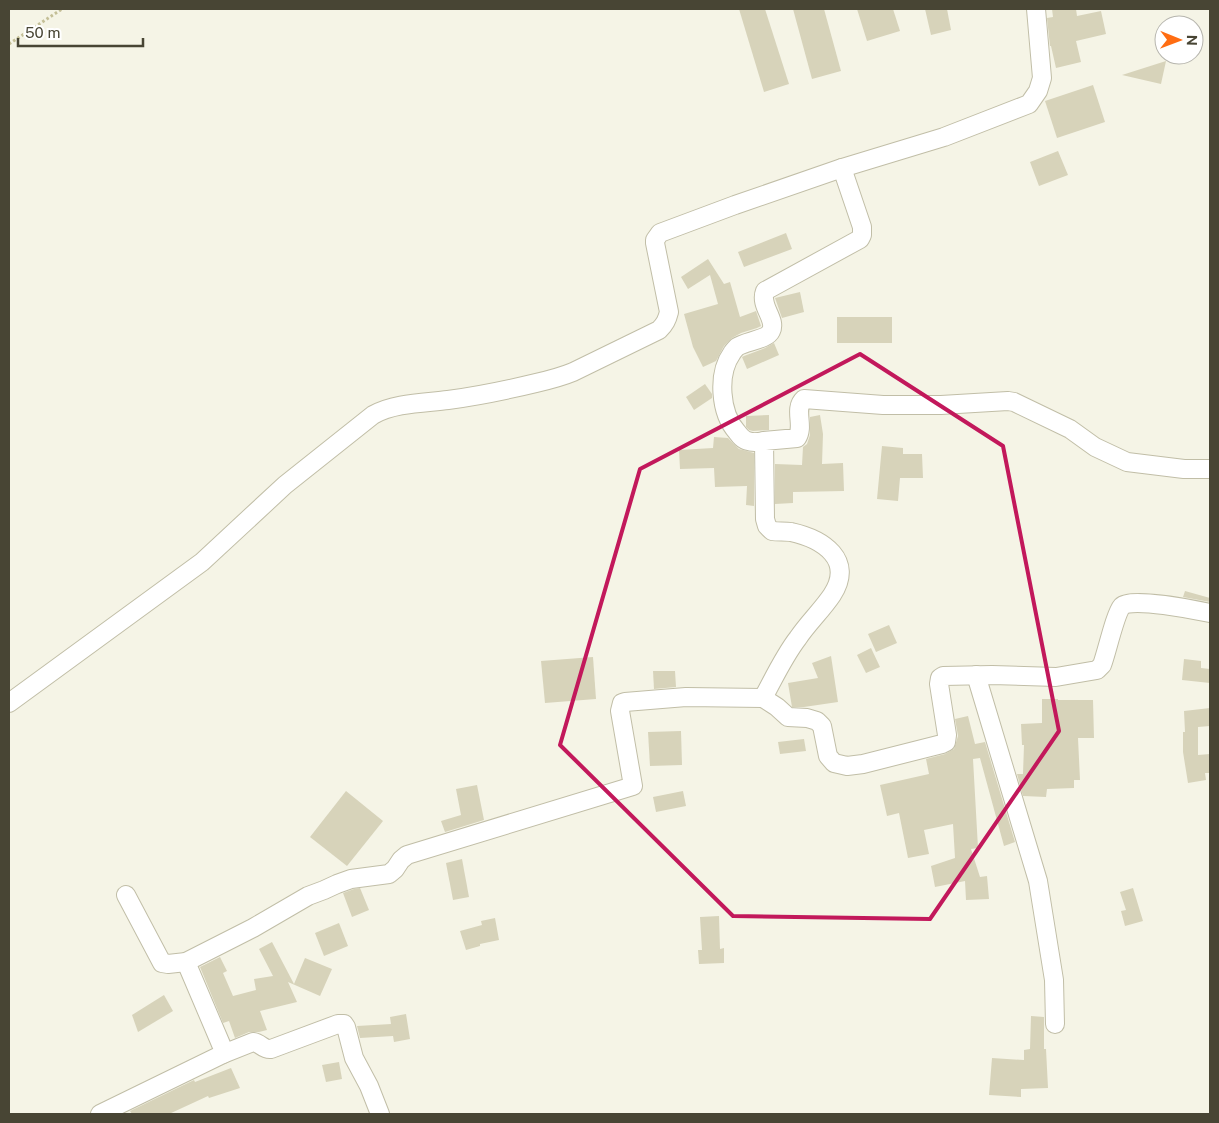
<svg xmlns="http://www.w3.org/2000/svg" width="1219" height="1123" viewBox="0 0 1219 1123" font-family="'Public Sans',sans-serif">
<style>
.building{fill:#d7d3ba}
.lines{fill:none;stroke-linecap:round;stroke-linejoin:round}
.minor-casing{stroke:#c1bea7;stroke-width:20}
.path{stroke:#c4bf97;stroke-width:3;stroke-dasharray:2.5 2.5;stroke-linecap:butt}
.minor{stroke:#fff;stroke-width:18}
.marked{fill:none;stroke:#c2185b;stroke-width:4;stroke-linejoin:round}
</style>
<rect width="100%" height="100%" fill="#f5f4e6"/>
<g class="building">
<polygon points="739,9 765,9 789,84 764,92"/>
<polygon points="793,9 824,9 841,71 812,79"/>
<polygon points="857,9 893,9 900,31 867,41"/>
<polygon points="925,9 947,9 951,30 931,35"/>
<polygon points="1052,9 1076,9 1077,16 1101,11 1106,34 1076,41 1081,62 1056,68 1051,46 1050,46 1047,18 1053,17"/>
<polygon points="1166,61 1161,84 1122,75"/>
<polygon points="1093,85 1105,122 1057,138 1045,101"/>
<polygon points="1058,151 1068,175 1039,186 1030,162"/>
<polygon points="786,233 792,249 744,267 738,252"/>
<polygon points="708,259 724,284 730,282 740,317 756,311 761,326 757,328 741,333 732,338 724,346 716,361 703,367 693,347 684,314 718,304 710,275 688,289 681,277"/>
<polygon points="800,292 804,312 782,318 775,298"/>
<rect x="837" y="317" width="55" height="26"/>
<polygon points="774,343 779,355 747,369 742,357 744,356 765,348"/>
<polygon points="705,384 712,394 712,398 694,410 686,397"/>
<polygon points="769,415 769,430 753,431 749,430 746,427 746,416"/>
<polygon points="820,415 823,434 822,464 843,463 844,491 793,492 793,503 775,504 775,464 802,465 803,447 807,444 810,435 810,417"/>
<polygon points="714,437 728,438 739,449 754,453 754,506 746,505 747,486 715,487 714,468 680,469 679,450 713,448"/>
<polygon points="882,446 903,448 903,454 922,454 923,478 900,478 898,501 877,499"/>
<polygon points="1185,591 1210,598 1210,602 1183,597"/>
<polygon points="889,625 897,643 876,652 868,634"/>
<polygon points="871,648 880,667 866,673 857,655"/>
<polygon points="831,656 838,702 804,707 792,707 788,683 818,678 812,663"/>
<polygon points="593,657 596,699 545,703 541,661"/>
<polygon points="1184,659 1201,661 1201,668 1210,669 1210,683 1182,680"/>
<polygon points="653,671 675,671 676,687 654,689"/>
<polygon points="1042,699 1058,699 1058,700 1093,700 1094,738 1078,738 1080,780 1074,780 1074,788 1047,789 1046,797 1023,796 1017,774 1023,774 1024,745 1022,745 1021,724 1042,723"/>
<polygon points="1210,708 1210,726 1198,727 1198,755 1210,754 1210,773 1205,773 1206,780 1188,783 1183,752 1183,732 1185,732 1184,711"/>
<polygon points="968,716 975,744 985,742 1015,842 1004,846 980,758 973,759 978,848 971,849 980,877 987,876 989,899 966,900 965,881 935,887 931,866 955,858 953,824 924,830 929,854 908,858 899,813 887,816 880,785 929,774 926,759 945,754 954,749 958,736 955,719"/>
<polygon points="681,731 682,765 650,766 648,732"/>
<polygon points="804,739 806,751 780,754 778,742"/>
<polygon points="477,785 484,820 445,832 441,821 461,815 456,789"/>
<polygon points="346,791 383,821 347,866 310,837"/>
<polygon points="683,791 686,806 656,812 653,797"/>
<polygon points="462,859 469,897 453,900 446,863"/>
<polygon points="360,888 369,910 352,917 343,893 354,889"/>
<polygon points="1133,888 1143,921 1125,926 1121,911 1126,910 1120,892"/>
<polygon points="719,916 720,949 724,948 724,963 699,964 698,950 702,950 700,917"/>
<polygon points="495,918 499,940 480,944 480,946 466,950 460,931 482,925 481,921"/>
<polygon points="339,923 348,946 324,956 315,933"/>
<polygon points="272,942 294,984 305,958 332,969 320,996 288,982 297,1002 260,1011 267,1030 259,1032 249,1032 235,1038 229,1021 223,1023 200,967 220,957 227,971 223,973 233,996 256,990 254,979 273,976 259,949"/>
<polygon points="164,995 173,1011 138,1032 132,1015"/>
<polygon points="406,1014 410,1039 394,1042 393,1036 360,1038 357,1026 391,1024 390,1017"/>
<polygon points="1031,1016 1044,1017 1044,1049 1046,1049 1048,1088 1021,1089 1021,1097 989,1095 992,1058 1024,1060 1024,1050 1030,1049"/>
<polygon points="339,1062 342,1079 326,1082 322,1065"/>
<polygon points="231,1068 240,1088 209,1098 208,1096 169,1114 132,1114 130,1111 194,1080 195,1082"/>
</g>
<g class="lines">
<g class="minor-casing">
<g id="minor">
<path d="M764,441c-5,1 -11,2 -16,0 -5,-1 -8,-5 -11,-9 -17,-19 -20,-58 -5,-79 1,-2 3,-4 5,-6 8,-6 30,-7 34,-16 6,-12 -12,-25 -6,-40l95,-52 2,-4v-8l-20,-59"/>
<polyline points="976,675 1038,881 1054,980 1055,1024"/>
<path d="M763,698l14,9 11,10 19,1 10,3 5,5 6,30 6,7 13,3 16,-2 79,-20 4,-2 1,-7 -8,-51 1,-6 3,-2 49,-1 64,2 41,-7 5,-5c5,-13 13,-51 20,-59 9,-9 74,4 88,7"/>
<path d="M9,703l193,-141 83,-77 88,-70c21,-12 51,-12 75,-15 30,-4 59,-10 88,-17 13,-3 25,-6 37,-11l86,-42c6,-6 8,-10 10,-18l-14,-69v-3l5,-7 75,-28 107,-37 102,-31 85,-33 9,-13 4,-13 -6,-69"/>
<path d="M126,895l36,68 6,1 18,-2 67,-34 55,-32 16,-6 13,-6 14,-5 38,-5 6,-5 6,-9 6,-5 226,-69 -13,-75 2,-8 3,-1 61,-5 77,1c11,-20 21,-42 35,-60 10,-15 24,-28 34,-43 23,-35 -9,-56 -41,-63 -6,-1 -13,0 -19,-1l-5,-5 -2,-7 -1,-78 33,-3c8,-12 -4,-29 7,-39l79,6h58l67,-4 6,1 56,27 25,18 32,15 57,7h26"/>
<path d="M223,1054l30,-12c8,1 10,8 18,7l67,-25h6l2,3 8,31 15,28 11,28"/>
<polyline points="100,1114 223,1054 223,1049 186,962"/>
</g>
</g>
<polyline class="path" points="9,44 62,9"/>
<use href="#minor" class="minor"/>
</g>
<path class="marked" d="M860,354l143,92 56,285 -129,188 -197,-3 -173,-171 80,-276z"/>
<rect width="1219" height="1123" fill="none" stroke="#484534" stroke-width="20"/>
<g transform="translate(1179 40) rotate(91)"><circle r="24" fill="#ffffff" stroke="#b6b5ae"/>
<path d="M0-4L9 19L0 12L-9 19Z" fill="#ff6d12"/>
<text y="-8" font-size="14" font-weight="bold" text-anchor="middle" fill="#484534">N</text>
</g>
<path d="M18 38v8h125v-8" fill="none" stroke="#484534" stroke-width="2.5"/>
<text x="25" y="38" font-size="15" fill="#484534" stroke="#ffffff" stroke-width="4" paint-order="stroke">50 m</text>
</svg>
